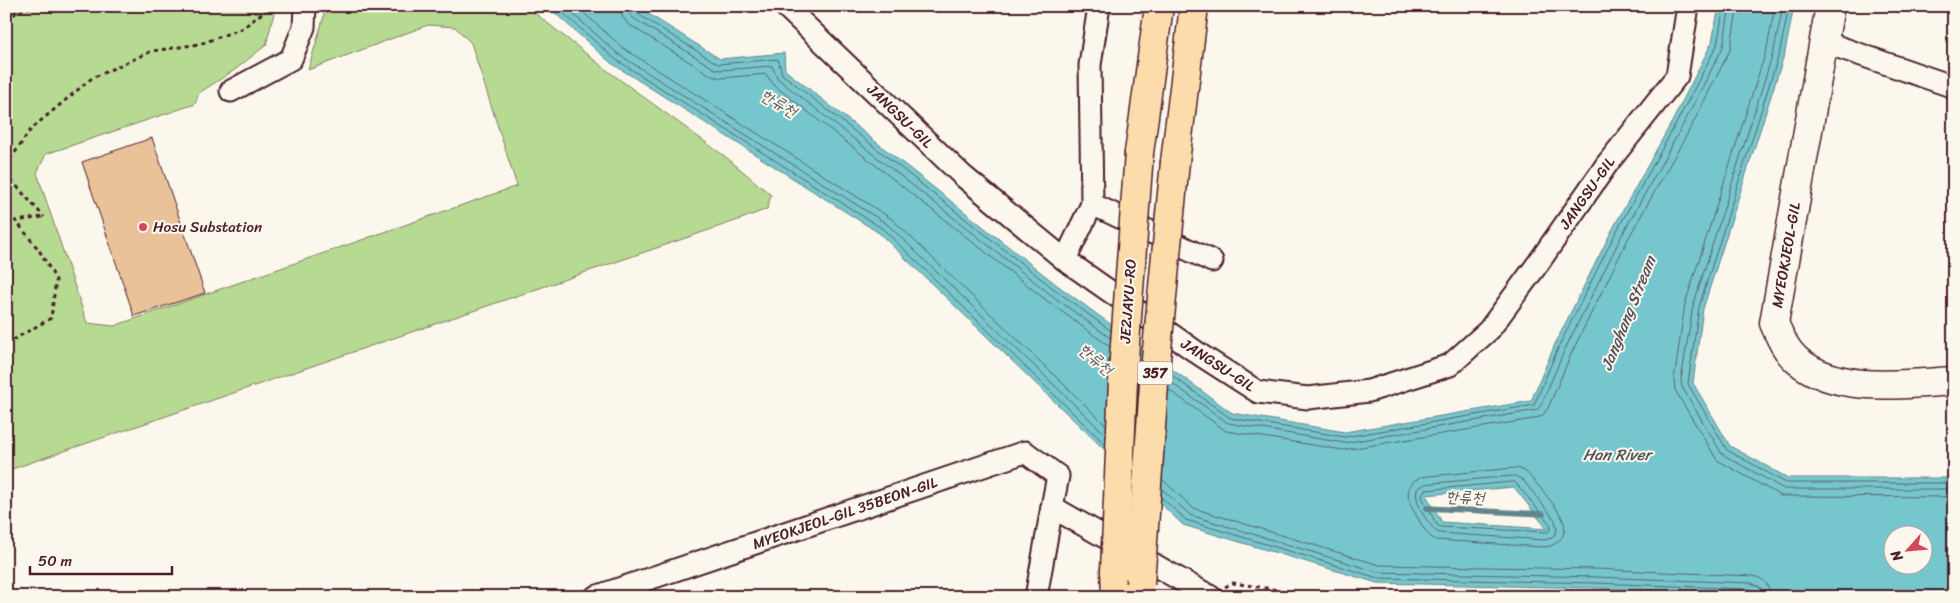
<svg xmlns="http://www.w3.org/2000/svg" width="1960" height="603" viewBox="0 0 1960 603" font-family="Sriracha,'Poor Story',sans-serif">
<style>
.green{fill:#b7da93;stroke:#807c5f}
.water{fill:#76c7cd;stroke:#64848c;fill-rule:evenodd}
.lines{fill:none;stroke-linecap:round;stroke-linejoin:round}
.shore{stroke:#5c626c;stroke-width:1}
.stream{stroke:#64848c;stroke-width:5.5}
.building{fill:#eac29a;stroke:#4a1f2b}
.street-casing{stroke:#4a1f2b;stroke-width:25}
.secondary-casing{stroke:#4a1f2b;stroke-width:31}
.highway-casing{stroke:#4a1f2b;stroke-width:31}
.path{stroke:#4a1f2b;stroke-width:3;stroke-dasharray:4 4;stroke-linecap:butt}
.street{stroke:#fbf7ec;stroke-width:21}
.secondary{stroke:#fbf7ec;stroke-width:28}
.highway{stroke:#fddcac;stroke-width:28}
.highway-bridge-casing{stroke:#4a1f2b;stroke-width:31;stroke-linecap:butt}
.highway-bridge{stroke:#fddcac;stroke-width:28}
.poi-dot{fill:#d1495b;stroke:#fbf7ec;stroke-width:2}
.labels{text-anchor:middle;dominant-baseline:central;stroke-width:4;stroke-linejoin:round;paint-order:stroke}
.shield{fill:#fbf7ec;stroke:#7f6065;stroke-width:1}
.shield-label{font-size:14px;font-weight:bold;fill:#4a1f2b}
.street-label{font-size:15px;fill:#4a1f2b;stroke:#fbf7ec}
.poi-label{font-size:15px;fill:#4a1f2b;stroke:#fbf7ec;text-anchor:start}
.water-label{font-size:16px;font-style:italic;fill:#57515c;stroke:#fbf7ec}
</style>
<rect width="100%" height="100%" fill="#fbf7ec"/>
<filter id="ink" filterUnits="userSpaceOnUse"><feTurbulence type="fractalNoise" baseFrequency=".02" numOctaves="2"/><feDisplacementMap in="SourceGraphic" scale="10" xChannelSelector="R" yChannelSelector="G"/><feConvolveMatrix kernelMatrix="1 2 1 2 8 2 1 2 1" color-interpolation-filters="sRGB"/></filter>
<g filter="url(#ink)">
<polygon class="green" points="6,6 273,6 274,13 266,45 236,69 199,93 195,104 46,154 37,173 87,323 114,326 517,186 471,43 455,27 428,25 308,70 324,16 323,6 526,6 608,71 727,158 771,195 767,209 741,219 6,471"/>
<path class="water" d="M547,6h89l84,53 64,-6 1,17 272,215 175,128 113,19 186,-31 24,-57 57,-114 62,-112 38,-76 7,-36h75l-9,46 -82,257 -10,74 37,63 58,32h166v117l-164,1 -195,-8 -218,-5 -194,-58 -304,-292 -268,-170zM1514,487l33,42 -105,-7 -16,-27zM1892,536h30v30h-30z"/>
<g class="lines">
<g class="shore">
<polyline points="555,6 615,59 883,229 1105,444"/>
<polyline points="564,6 618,54 887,224 1106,435"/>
<polyline points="576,6 623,48 892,219 1106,425"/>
<polyline points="620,6 622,16 628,24 712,76 721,78 766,74 774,85 1046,300 1110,347"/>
<polyline points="628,6 629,13 633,18 715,69 721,70 772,66 778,79 1050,294 1110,338"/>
<polyline points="634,6 636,13 718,64 778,59 782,74 1054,289 1111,331"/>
<polyline points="1775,6 1767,48 1685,304 1674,380 1675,390 1717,460 1781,496 1954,497"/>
<polyline points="1783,6 1774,50 1693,306 1681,380 1682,387 1722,454 1784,489 1954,489"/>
<polyline points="1789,6 1780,51 1699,307 1688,384 1727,450 1786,483 1954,483"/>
<polyline points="1170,374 1230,418 1345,437 1534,405 1559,346 1616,232 1678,120 1717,45 1724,6"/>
<polyline points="1169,381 1228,423 1344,443 1537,410 1541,405 1565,349 1622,235 1684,123 1723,47 1730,6"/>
<polyline points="1169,390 1226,431 1343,450 1533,419 1542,416 1548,408 1572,352 1628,239 1691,127 1730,50 1738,6"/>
<path d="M1516,468c4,1 8,2 11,5 8,8 33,38 36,47 6,15 -6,27 -20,27l-107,-7c-9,-4 -12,-11 -17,-20 -9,-15 -20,-33 2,-43z"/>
<path d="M1515,476l8,4 32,40 2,11 -5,7 -8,2 -105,-7c-10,-5 -26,-33 -22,-44l8,-5z"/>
<path d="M1162,479l31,29 186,57 216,4 158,7c11,2 17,9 18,21"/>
<polygon points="1515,482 1550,524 1551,528 1548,532 1441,527 1437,525 1422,497 1423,492 1427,490"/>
<polyline points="1162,489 1190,515 1378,572 1595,577 1751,583 1760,587 1763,597"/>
<polyline points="1161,497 1186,520 1378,578 1595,583 1751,589 1756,591 1757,597"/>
</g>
<polyline class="stream" points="1427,508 1543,514"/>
</g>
<polygon class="building" points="152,138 205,293 134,316 82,162"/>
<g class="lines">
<g class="street-casing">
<g id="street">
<polyline points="785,6 963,176 1065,260 1202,356 1258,392 1308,398 1369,391 1450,365 1489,330 1539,262 1607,164 1677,76 1688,6"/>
<polyline points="1824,42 1954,87"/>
<polyline points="231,91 291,59 304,27 305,6"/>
<polyline points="1092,204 1212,261"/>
<polyline points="1065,260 1092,204 1090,65 1099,6"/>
<polyline points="595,597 1025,452 1058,476 1052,507"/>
<polyline points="1036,597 1052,507 1211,597"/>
</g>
</g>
<g class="secondary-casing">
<path id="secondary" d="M1830,6l-56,317c6,14 12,28 24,38 40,33 108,23 156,20"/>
</g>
<g class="highway-casing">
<g id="highway">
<polyline points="1139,153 1159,6"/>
<polyline points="1175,162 1194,6"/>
<polyline points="1115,570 1116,597"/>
</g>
</g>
<g class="path">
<polyline points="6,19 21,10 37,6"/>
<polyline points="6,166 31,129 92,78 152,51 200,44 243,28 271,6"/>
<polyline points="6,174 44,217"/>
<polyline points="6,220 16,221 43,217"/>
<polyline points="6,344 51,318 56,280 39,250 16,221"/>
<polyline points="1225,587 1233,583 1325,597"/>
</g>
<use href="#street" class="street"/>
<use href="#secondary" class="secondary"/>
<use href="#highway" class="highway"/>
<g class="highway-bridge-casing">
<g id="highway-bridge">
<polyline points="1115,570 1124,358 1139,153"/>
<polyline points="1140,584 1155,370 1175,162"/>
</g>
</g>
<use href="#highway-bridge" class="highway-bridge"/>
</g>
</g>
<circle class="poi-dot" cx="143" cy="227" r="5"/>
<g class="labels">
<rect class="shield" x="1137.5" y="361.5" width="35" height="23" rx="4"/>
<g class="shield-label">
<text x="1155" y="373">357</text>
</g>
<g class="street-label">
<text transform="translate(900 116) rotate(44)">JANGSU-GIL</text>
<text transform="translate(1587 193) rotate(-55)">JANGSU-GIL</text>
<text transform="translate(1786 255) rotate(-80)">MYEOKJEOL-GIL</text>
<text transform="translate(1128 301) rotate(-86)">JE2JAYU-RO</text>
<text transform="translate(1218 365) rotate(33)">JANGSU-GIL</text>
<text transform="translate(845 513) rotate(-19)">MYEOKJEOL-GIL 35BEON-GIL</text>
</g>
<g class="poi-label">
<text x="153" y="227">Hosu Substation</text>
</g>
<g class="water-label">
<text transform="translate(779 103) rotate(31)">한류천</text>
<text transform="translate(1628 313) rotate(-68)">Janghang Stream</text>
<text transform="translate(1096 359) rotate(41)">한류천</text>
<text x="1617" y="454">Han River</text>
<text transform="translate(1465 497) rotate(3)">한류천</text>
</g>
</g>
<rect width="1960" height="603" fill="none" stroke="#fbf7ec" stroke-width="25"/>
<rect x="12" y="12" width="1935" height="578" fill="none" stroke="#4a1f2b" stroke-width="2" filter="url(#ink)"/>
<g transform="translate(1908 550) rotate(243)"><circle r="24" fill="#fbf7ec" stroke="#b4a19f"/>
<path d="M0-4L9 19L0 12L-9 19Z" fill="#d1495b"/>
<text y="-8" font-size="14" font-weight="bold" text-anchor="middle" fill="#4a1f2b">N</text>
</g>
<path d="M30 566v8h142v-8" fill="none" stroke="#4a1f2b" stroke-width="2.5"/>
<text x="38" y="566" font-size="15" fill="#4a1f2b" stroke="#fbf7ec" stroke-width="4" paint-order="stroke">50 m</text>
</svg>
